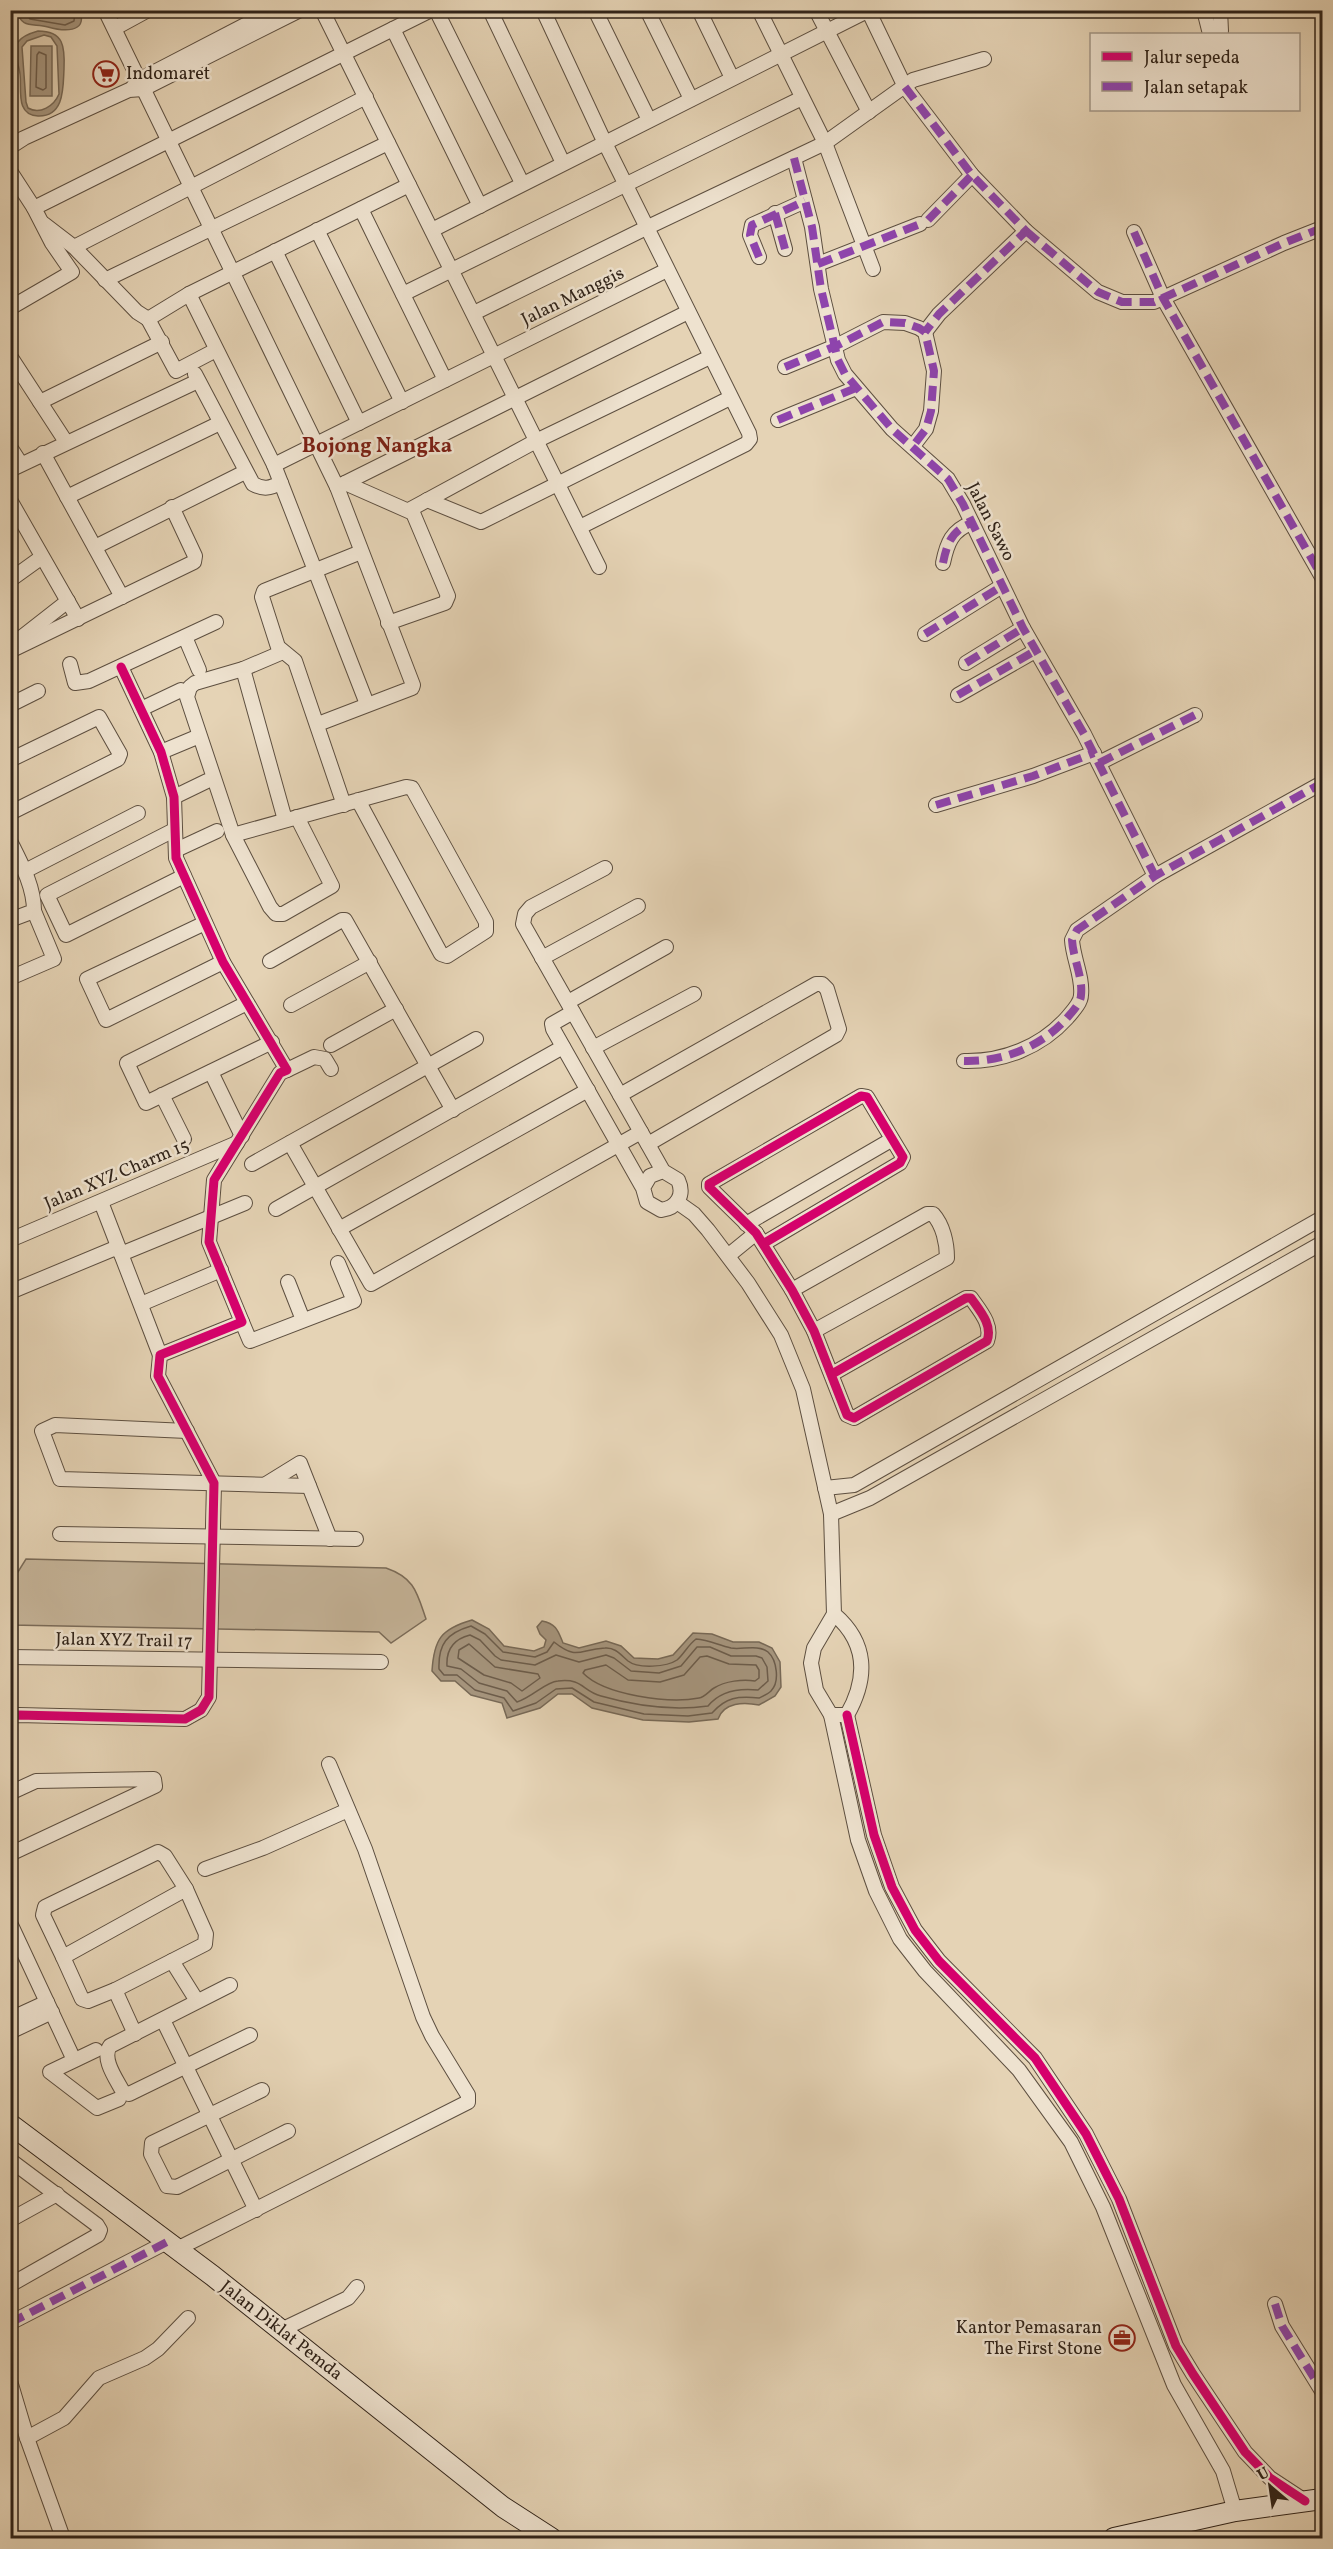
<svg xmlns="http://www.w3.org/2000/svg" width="1333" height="2549" viewBox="0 0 1333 2549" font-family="Vollkorn,serif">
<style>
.green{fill:#c6b59a;stroke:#7b6c5a;stroke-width:1.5}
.water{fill:#a79780;stroke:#776957;stroke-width:1.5;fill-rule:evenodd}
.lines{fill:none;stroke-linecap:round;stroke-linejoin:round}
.shore{stroke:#6c5d4c;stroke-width:1.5}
.street-casing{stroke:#5d4f40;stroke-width:16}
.secondary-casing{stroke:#302319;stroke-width:22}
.street{stroke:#eee2cf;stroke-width:14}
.secondary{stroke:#eee2cf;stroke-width:20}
.quiet{stroke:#8e44ad;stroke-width:8;stroke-dasharray:15 8;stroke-linecap:butt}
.cycleway-casing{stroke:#eee2cf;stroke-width:13}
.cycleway{stroke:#d6006c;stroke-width:9}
.labels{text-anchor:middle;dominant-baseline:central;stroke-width:5;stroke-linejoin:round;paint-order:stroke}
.poi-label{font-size:18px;fill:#302319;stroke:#eee2cf;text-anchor:start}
.street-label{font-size:18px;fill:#302319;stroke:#eee2cf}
.quarter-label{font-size:21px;font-weight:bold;fill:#7a1f14;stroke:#eee2cf}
</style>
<rect width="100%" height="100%" fill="#e5d3b5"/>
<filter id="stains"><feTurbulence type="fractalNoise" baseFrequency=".00333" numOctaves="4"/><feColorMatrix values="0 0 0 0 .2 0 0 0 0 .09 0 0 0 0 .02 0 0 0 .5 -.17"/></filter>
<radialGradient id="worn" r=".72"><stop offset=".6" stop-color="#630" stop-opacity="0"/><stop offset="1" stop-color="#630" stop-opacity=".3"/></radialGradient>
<path class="green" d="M26,1559l360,9c29,10 31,25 40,51l-35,24 -12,-11 -368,-7v-42z"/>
<g class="water">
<path d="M18,11h62c8,23 -18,20 -32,16 -14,-4 -28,2 -30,-16z"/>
<path d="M38,31c26,0 27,16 26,38 -1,17 1,48 -26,47 -23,-1 -16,-27 -18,-42 -1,-10 -8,-22 -2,-32 4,-6 13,-9 20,-11zM44,35l7,2 6,9 2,48c-5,12 -19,21 -31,14l-2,-6 -4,-55 5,-6z"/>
<polygon points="31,46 52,46 52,96 30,96"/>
<path d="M472,1620l17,9 15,17 30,5 10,-4 2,-7 -6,-6 -3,-7 5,-6c15,3 16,10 21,22l16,5 27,-7 15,5 13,12 24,1 15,-4 20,-22 19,1 21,8h26l13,6 8,14 1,25 -6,9 -16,9c-15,-3 -35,-3 -41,14l-29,3 -46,-2 -51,-12 -20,-14h-14l-18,14 -33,10 -5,-15 -31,-8 -16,-14h-14l-9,-10c2,-32 9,-42 40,-51z"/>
</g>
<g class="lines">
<g class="shore">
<polyline points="24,10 30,19 65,25 74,21 75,10"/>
<polygon points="39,52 46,55 46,88 43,90 36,87 37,55"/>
<path d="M471,1626l14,8 18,18 32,5 12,-5 7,-10c24,19 25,7 51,6 10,-1 16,7 23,13 10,8 39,6 49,-1 7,-6 11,-15 19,-21 13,1 22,6 35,9 11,2 27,-4 37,4 9,8 12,30 3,39 -3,3 -8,5 -12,7 -21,-2 -33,-1 -47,15l-24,3 -44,-2 -50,-12 -22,-14 -16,1 -20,14 -23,8 -9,-13 -29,-8 -18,-15h-13l-5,-6c-1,-25 8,-36 32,-43z"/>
<path d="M470,1635l10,5 15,16 6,4 34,5 21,-10 23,7 27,-7 8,3 17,13 28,2 22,-7 16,-19h13l21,9h25l6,2 5,9 1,14 -10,9c-19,-2 -38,1 -50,16 -37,5 -72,0 -107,-10 -19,-5 -18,-18 -43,-15 -13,1 -25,16 -41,21l-10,-11 -28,-8 -18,-14 -14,-3c-1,-17 7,-27 23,-31z"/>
<polygon points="469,1644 495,1667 538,1674 540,1678 522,1691 511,1683 484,1675 458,1658 459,1650"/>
<path d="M707,1656l22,8 27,1 3,5v8l-4,3c-12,-2 -30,0 -41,7 -5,3 -9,9 -15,10 -30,6 -95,-3 -116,-25l2,-3 21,-5 22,15 32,2 24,-7 16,-18z"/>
</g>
<g class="street-casing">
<g id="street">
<polyline points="105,10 337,487 688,312"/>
<polyline points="322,10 599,567"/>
<polyline points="436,10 522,183"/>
<polyline points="490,10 563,163"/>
<polyline points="543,10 604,141 749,433 750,439 746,444 580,527"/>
<polyline points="595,10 649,120"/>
<polyline points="647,10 691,99"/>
<polyline points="699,10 732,78"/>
<polyline points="759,10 825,143 873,269"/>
<polyline points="816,10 869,112"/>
<polyline points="868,10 905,87 972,175 1026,231 939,314 925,332"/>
<polyline points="1204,10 1210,34"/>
<polyline points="115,28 148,10"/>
<polyline points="393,29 480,206"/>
<polyline points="1216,34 1221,31 1220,10"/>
<polyline points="133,87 139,80 274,10"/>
<polyline points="10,147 24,138 129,90 143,89 300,10"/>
<polyline points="794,158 812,227 821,289 838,360 845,374 892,429 948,479 963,504 1023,628 1084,734 1155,876"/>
<polyline points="10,171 34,208"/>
<polyline points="361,209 445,380"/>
<polyline points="775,213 785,249"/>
<polyline points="928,220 972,175"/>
<polyline points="44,224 74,247 137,312 148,319"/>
<polyline points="317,230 402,402"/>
<polyline points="432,230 869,10"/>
<polyline points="1026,231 1098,292 1122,302 1154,302 1284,243 1322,228"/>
<polyline points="1134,232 1163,298 1322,577"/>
<polyline points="74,247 366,97"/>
<polyline points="275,251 359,423"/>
<polyline points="759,257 750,235 752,225 805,201"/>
<polyline points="818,264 920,224"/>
<polyline points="105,280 388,143"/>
<polyline points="189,294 274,465 367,704"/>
<polyline points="403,294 802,98"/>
<polyline points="10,308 72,272 52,243 34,208 431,10"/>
<polyline points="474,313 646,228 825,143 913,80 984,59"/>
<polyline points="216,350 176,371 148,319 189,294 409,185"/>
<polyline points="10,356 66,442"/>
<polyline points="785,367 836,346 883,322 905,323 919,328 925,332 934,371 931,411 926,429 913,446"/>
<path d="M195,374l58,110c11,6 17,4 28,-1"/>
<polyline points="40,402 162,342"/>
<polyline points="778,420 856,388"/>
<polyline points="10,447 21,464"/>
<polyline points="43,453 122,597"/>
<polyline points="274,465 667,270"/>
<polyline points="10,470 198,381"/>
<polyline points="345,483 413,513 448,596 445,603 388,623"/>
<polyline points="67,497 220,423"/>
<polyline points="10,500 78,619"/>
<polyline points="427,500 481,522 730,398"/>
<polyline points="409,510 536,441 710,357"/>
<polyline points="95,547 245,472"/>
<path d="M943,563c4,-20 9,-33 29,-40"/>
<polyline points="10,580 42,557"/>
<polyline points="925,634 1002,586"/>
<polyline points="185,637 199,670"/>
<polyline points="13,644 68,601"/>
<polyline points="10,651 194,562 195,556 172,507"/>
<polyline points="283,652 243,669 195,683 190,687 187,697 233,835 270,907 276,914 283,914 332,886 297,817"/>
<polyline points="966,663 1023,628"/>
<polyline points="70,664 75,683 89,681 216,622"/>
<polyline points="243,669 285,820"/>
<polyline points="958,695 1035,651"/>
<polyline points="10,705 38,691"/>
<polyline points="141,709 181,690"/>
<polyline points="318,724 412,688 413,685 337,487"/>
<polyline points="161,752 197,737"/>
<polyline points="10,760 99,717 120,754 118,759 10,813"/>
<polyline points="1099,763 1195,715"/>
<polyline points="174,797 207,781"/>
<polyline points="344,805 295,661 278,647 262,597 264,591 361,552"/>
<polyline points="936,805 1033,776 1094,753"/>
<polyline points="174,830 47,895 66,935 184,876"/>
<polyline points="233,835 406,787 412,788 486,922 486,931 447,956 441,954 358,800"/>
<path d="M10,841c11,22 24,45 24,70l-24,9"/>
<polyline points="176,850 217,831"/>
<polyline points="25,871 138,813"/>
<polyline points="205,923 87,979 106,1020 223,962"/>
<polyline points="542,958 638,906"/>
<polyline points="270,961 342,920 345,920 453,1110"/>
<polyline points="10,978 54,959 34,911"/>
<polyline points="568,1002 666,947"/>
<polyline points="247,1003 127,1063 146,1103 272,1042"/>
<polyline points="291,1005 370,962"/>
<polyline points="573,1012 523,924 525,914 531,907 605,868"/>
<polyline points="331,1045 396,1009"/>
<polyline points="593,1048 694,994"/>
<path d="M964,1061c39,1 77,-14 103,-43 5,-6 14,-15 14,-23 2,-18 -8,-37 -9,-55l5,-10 78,-54 167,-93"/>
<polyline points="287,1070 314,1057 325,1059 331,1069"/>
<polyline points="211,1072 242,1136"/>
<polyline points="162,1095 184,1139"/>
<polyline points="620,1095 816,984 822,984 827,989 839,1029 836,1035 648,1144"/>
<polyline points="290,1143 371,1284 641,1132"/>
<polyline points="252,1164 476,1039"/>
<path d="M643,1188l-90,-159 -1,-5 21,-12 90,159 15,9c7,15 -1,28 -17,30l-14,-8 -4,-14 7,-12 13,-5"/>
<polyline points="101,1202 160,1355"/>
<path d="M677,1202l17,12 14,16 40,53 33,52 22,54 28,125 3,100 -20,34 -3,15 5,27 15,25h16c21,-37 21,-72 -13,-101"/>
<polyline points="276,1209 563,1047"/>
<polyline points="746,1224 891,1140"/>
<polyline points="339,1229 588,1090"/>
<polyline points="10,1240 237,1143"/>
<path d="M763,1244l137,-81 3,-6 -36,-60 -6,-1 -152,88v3l47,46 36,57 22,41 33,84 7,3 133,-77c6,-16 -7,-30 -16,-43h-5l-134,76"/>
<polyline points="121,1254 245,1203"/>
<polyline points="729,1255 756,1233"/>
<polyline points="288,1282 303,1320"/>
<path d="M792,1290l135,-76h6c10,11 14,29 14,44l-133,73"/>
<polyline points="10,1292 118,1247"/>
<polyline points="141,1304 221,1270"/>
<polyline points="242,1322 250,1341 354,1301 338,1263"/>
<polyline points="187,1431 55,1425 42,1431 60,1479 309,1486"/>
<polyline points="266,1484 300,1463 330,1539"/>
<polyline points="825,1488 854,1485 1322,1218"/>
<polyline points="831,1514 870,1498 1322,1243"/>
<polyline points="60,1534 356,1539"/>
<polyline points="10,1657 381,1662"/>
<polyline points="831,1715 858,1840 876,1891 900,1939 925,1971 1019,2070 1071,2142 1103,2207 1174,2385 1223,2471 1235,2511"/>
<polyline points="847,1715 874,1835 892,1887 915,1930 939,1961 1035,2058 1086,2134 1119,2199 1176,2346 1193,2374 1245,2452 1270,2478 1305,2501"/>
<polyline points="10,1717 18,1715 185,1719 201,1710 209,1697 214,1483 158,1376 160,1355 242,1322 209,1242 214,1180 280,1073 287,1070 223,962 176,858 174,797 161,752 121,667"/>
<polyline points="10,1793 36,1781 154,1779 155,1786 10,1854"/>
<polyline points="205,1869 263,1848 348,1810"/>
<polygon points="186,1889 206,1934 205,1944 115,1990 88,2001 82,1999 63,1957"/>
<polyline points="10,1923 74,2060"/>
<polyline points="63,1957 43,1915 45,1907 158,1852 165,1856 186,1889"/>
<polyline points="172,1961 197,2001"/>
<path d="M230,1985l-120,61c-9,13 7,34 13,46l6,2 121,-59"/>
<polyline points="115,1990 135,2034"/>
<polyline points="10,2019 47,2002"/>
<polyline points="163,2020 256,2210"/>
<polyline points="10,2034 14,2030 52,2012"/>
<polyline points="96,2050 50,2072 97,2108 119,2099"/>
<polyline points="262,2090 152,2143 151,2154 167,2186 177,2187 288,2131"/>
<polyline points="10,2160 97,2225 100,2230 98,2235 10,2285"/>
<polyline points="10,2220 57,2194"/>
<polyline points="177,2249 468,2102 468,2095 432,2036 423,2017 365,1849 329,1764"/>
<polyline points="1275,2304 1282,2326 1322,2391"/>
<polyline points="10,2323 167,2242"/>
<polyline points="281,2330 348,2298 357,2287"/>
<polyline points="10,2381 27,2438 63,2538"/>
<polyline points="27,2438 64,2418 99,2378 145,2358 158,2349 188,2318"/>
</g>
</g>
<g class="secondary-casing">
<g id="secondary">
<polyline points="10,2124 213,2276 503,2507 551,2538"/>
<polyline points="1114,2538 1235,2511 1322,2499"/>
</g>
</g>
<use href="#street" class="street"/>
<use href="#secondary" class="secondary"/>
<g class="quiet">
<polyline points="905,87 972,175 1026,231 939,314 925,332"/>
<polyline points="794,158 812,227 821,289 838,360 845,374 892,429 948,479 963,504 1023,628 1084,734 1155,876"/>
<polyline points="775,213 785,249"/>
<polyline points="928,220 972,175"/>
<polyline points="1026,231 1098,292 1122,302 1154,302 1284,243 1322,228"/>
<polyline points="1134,232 1163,298 1322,577"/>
<polyline points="759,257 750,235 752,225 805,201"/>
<polyline points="818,264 920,224"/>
<polyline points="785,367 836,346 883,322 905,323 919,328 925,332 934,371 931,411 926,429 913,446"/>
<polyline points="778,420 856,388"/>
<path d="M943,563c4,-20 9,-33 29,-40"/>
<polyline points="925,634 1002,586"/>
<polyline points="966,663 1023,628"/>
<polyline points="958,695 1035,651"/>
<polyline points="1099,763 1195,715"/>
<polyline points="936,805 1033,776 1094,753"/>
<path d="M964,1061c39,1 77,-14 103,-43 5,-6 14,-15 14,-23 2,-18 -8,-37 -9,-55l5,-10 78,-54 167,-93"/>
<polyline points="1275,2304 1282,2326 1322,2391"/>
<polyline points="10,2323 167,2242"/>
</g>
<g class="cycleway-casing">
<g id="cycleway">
<path d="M763,1244l137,-81 3,-6 -36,-60 -6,-1 -152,88v3l47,46 36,57 22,41 33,84 7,3 133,-77c6,-16 -7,-30 -16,-43h-5l-134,76"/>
<polyline points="847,1715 874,1835 892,1887 915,1930 939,1961 1035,2058 1086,2134 1119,2199 1176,2346 1193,2374 1245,2452 1270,2478 1305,2501"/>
<polyline points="10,1717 18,1715 185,1719 201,1710 209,1697 214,1483 158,1376 160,1355 242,1322 209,1242 214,1180 280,1073 287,1070 223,962 176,858 174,797 161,752 121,667"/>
</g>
</g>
<use href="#cycleway" class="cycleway"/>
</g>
<defs>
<g id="supermarket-ring" transform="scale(1.35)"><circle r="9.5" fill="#eee2cf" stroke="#8f2418" stroke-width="1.5"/><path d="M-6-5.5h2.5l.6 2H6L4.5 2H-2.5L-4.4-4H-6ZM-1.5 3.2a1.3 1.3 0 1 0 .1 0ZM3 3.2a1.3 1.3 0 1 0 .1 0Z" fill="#8f2418"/></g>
<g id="office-ring" transform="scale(1.35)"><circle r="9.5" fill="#eee2cf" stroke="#8f2418" stroke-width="1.5"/><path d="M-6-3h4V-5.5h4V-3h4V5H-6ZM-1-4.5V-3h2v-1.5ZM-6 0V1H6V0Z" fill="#8f2418"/></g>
</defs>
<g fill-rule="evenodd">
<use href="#supermarket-ring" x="106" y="74"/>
<use href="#office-ring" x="1122" y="2338"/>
</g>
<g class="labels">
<g class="poi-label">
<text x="126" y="74">Indomaret</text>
<text x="1102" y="2328" text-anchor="end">Kantor Pemasaran<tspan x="1102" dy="21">The First Stone</tspan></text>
</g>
<g class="street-label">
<text transform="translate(573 297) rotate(-26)">Jalan Manggis</text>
<text transform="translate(990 522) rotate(63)">Jalan Sawo</text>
<text transform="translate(117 1175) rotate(-23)">Jalan XYZ Charm 15</text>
<text transform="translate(124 1641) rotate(1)">Jalan XYZ Trail 17</text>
<text transform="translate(281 2331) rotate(38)">Jalan Diklat Pemda</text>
</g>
<g class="quarter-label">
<text x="377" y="446">Bojong Nangka</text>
</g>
</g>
<rect width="1333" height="2549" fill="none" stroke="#e5d3b5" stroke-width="36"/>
<rect x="12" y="12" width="1309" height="2525" fill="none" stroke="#302319" stroke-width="3"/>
<rect x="18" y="18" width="1297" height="2513" fill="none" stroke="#302319" stroke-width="1.5"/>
<rect x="1090" y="33" width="210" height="78" fill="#eee2cf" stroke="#a29686" stroke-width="1.5"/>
<rect x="1102" y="52" width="30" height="9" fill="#d6006c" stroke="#a29686" stroke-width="1.5"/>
<text x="1144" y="63" font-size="18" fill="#302319">Jalur sepeda</text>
<rect x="1102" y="82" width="30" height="9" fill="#8e44ad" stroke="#a29686" stroke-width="1.5"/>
<text x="1144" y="93" font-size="18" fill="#302319">Jalan setapak</text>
<g transform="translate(1270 2486) rotate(331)" stroke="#eee2cf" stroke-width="4.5" paint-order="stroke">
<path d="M0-4.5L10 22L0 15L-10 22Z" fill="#302319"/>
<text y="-9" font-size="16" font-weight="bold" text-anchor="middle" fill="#302319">U</text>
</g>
<rect width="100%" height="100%" filter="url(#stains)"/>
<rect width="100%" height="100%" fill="url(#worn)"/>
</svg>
